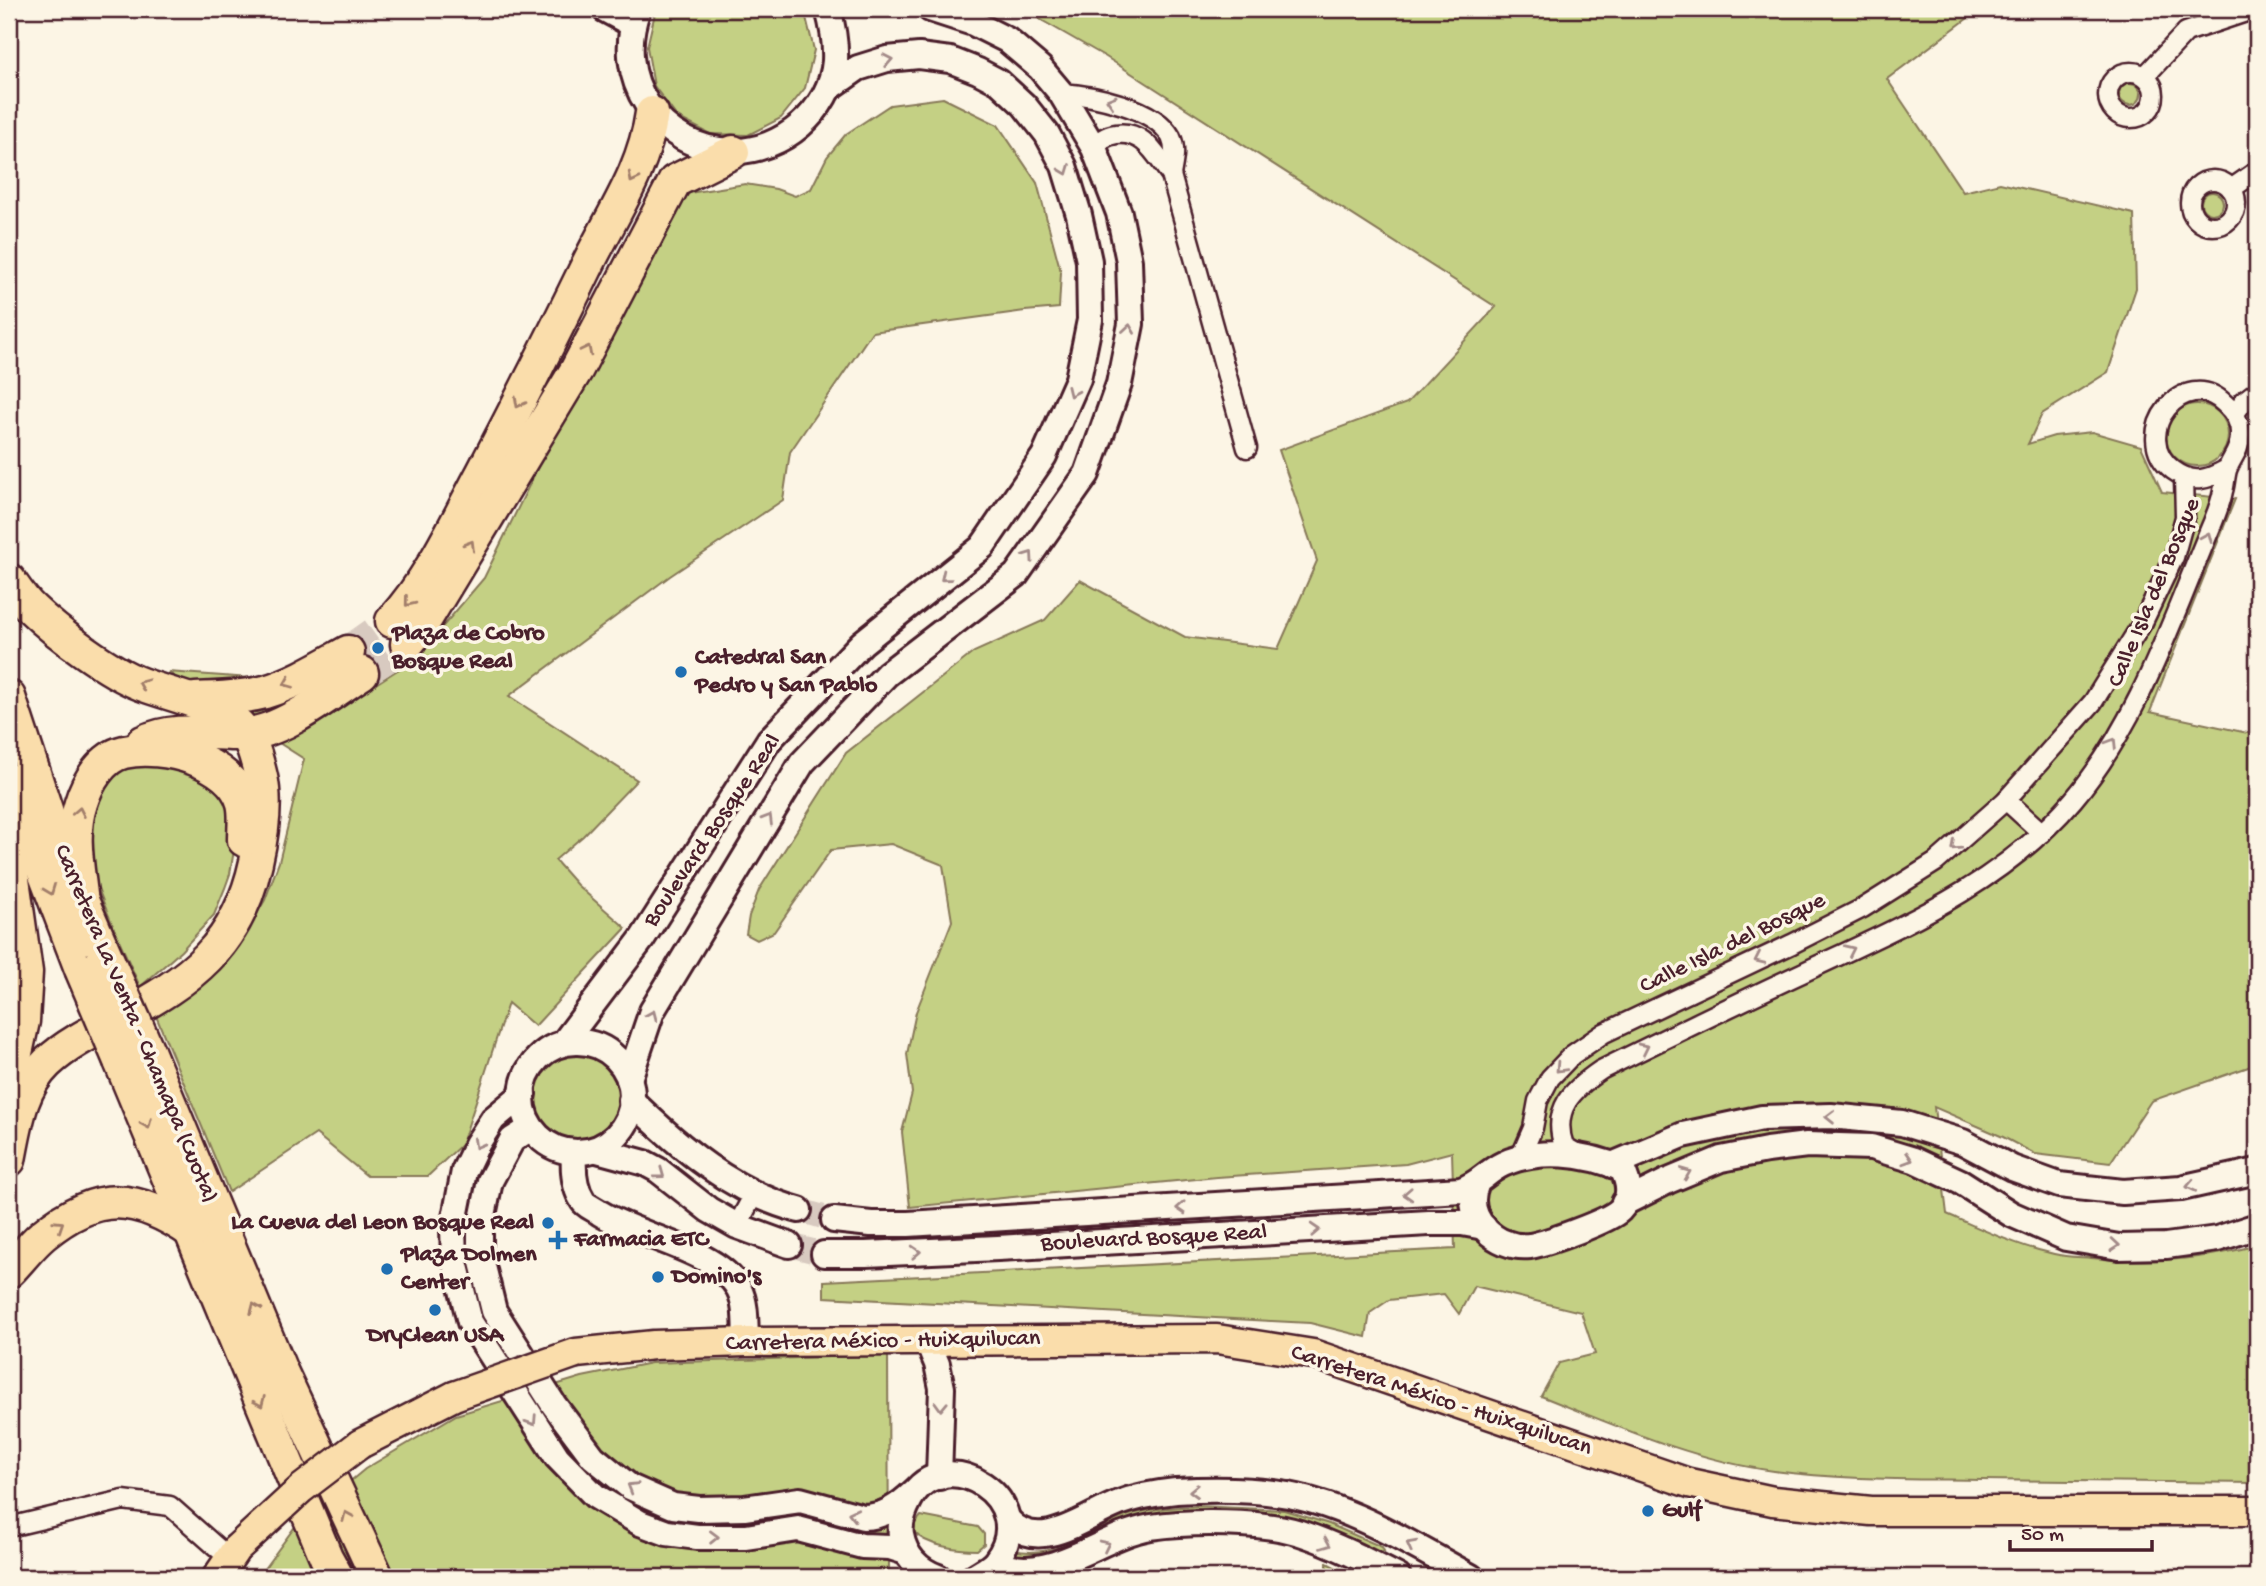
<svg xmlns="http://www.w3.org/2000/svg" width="2266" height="1586" viewBox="0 0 2266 1586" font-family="'Gochi Hand',sans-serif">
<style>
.green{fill:#c4d084;stroke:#877858;stroke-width:2}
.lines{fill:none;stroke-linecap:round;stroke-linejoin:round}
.secondary-tunnel{stroke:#d8cac0;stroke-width:24;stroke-dasharray:24 12;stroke-linecap:butt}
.highway-tunnel{stroke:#d8cac0;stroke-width:32;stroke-dasharray:32 16;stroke-linecap:butt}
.street-casing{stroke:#4a1f2b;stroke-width:23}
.secondary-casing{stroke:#4a1f2b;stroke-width:30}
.primary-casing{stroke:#4a1f2b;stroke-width:33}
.highway-casing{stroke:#4a1f2b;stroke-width:37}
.street{stroke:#fcf5e5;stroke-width:18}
.secondary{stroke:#fcf5e5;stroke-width:24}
.primary{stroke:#faddab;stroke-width:28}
.highway{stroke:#faddab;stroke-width:32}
.primary-bridge-casing{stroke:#4a1f2b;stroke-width:33;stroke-linecap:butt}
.highway-bridge-casing{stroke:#4a1f2b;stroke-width:37;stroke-linecap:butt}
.primary-bridge{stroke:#faddab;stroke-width:28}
.highway-bridge{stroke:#faddab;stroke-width:32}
.oneway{stroke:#a38a88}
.oneway2{stroke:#a27e6b}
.poi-dot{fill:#1f6fb2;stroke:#fcf5e5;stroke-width:2.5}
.labels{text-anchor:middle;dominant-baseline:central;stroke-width:7;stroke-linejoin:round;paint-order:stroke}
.street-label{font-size:24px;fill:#4a1f2b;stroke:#fcf5e5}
.poi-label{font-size:24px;font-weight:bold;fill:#4a1f2b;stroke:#fcf5e5;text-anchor:start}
</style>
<rect width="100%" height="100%" fill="#fcf5e5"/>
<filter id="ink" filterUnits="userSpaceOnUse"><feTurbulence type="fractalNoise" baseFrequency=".0143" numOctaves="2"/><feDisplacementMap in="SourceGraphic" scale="14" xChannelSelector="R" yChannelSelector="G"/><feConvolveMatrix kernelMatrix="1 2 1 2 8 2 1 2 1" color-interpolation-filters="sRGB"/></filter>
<g filter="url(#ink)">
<g class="green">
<polygon points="656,9 804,9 814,50 805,88 781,118 748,135 710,134 677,117 654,86 647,47"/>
<path d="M1022,9h958l-93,70 76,113 37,-9 134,31 2,74 -28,84 -66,42 -14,30 26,-8 38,-4 49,14 21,46 73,7 -85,213 107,23v329l-106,37 -41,62 -75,-9 -32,-17 -69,-30 13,107c34,15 70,32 107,40 12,3 25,3 37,4 58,6 111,2 166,-13v238c-92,-1 -184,-2 -276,-3 -69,-1 -139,0 -207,-9 -79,-10 -160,-46 -233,-75l18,-33 36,-9 -14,-42 -107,-26 -15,28 -15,-20 -55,6 -19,13 -4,24 -56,-14 -486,-26v-16l631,-32 -3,-97 -46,12 -189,13 -307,30 -8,-75 10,-39 -5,-39 9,-42 36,-91 -9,-56 -52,-21 -60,6 -57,82 -17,8 -11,-6 3,-18 10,-26 87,-137 128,-101 71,-32 35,-40 105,57 93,12 39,-88 -38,-111 128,-47 89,-96 -390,-250z"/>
<circle cx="2130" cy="94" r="11"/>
<polygon points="943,98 998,125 1037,183 1061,272 1059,308 1025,311 872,332 790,452 783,500 670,576 509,696 637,780 583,836 555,860 577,885 626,928 535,1026 508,1003 462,1144 428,1176 367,1176 316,1134 229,1192 156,1016 208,979 241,940 265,900 279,862 304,759 168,672 371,687 416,658 484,578 648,241 689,193 745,184 776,189 795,196 811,189 827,157 846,134 890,105"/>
<circle cx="2212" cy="203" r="11"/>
<circle cx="2197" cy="435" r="31"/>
<path d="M150,758l71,24 16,50 -7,42 -5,14 -11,27 -33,36 -41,36c-17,-41 -69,-139 -52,-181 5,-12 17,-25 24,-36z"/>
<path d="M567,1050c6,1 15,0 21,1 26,7 37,37 31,60 -2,11 -10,19 -18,25 -53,36 -106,-54 -34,-86z"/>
<polygon points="888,1355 889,1570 902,1577 258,1577 294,1528 365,1469 456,1415 582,1377 651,1363"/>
<path d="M1196,1506l88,4 45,14 53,23 2,4 -5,3 -140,-39 -174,39 -55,4 3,-8c42,10 71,-17 108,-32 24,-10 49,-10 75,-12z"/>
<path d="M921,1516l57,11 6,7v10l-7,6c-18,0 -51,-4 -63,-18l1,-9z"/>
<polygon points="1327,1563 1353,1577 1327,1577"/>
</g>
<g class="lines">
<g class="secondary-tunnel">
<polyline points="799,1210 834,1220"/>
<polyline points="789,1245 824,1254"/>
</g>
<g class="highway-tunnel">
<polyline points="348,652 392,621"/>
<polyline points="362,673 407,644"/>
</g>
<g class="street-casing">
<g id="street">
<circle cx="2131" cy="95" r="23"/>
<polyline points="2145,76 2186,32 2255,9"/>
<path d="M1061,93c31,2 94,14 110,44 6,13 2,25 0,38"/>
<path d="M1094,148c10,-16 33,-19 49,-7 11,8 19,23 28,34l76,273"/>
<circle cx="2213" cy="203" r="23"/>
<polyline points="2231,189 2257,171"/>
<polyline points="2235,413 2244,401 2257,391"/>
<polyline points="2006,800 2042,833"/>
<path d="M1581,1156l-17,-10c-13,-37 9,-57 37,-76 67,-33 134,-66 201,-97 99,-47 198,-87 271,-173 67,-79 100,-184 140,-278 4,-10 8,-20 10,-31 2,-6 2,-14 4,-21 4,-12 13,-19 13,-34 1,-13 -6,-24 -15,-32 -40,-41 -98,31 -52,66 20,15 34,10 54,-1"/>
<polyline points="1520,1158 1533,1128 1538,1101 1550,1078 1572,1055 1604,1033 1792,944 1863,908 1936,862 2006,800 2093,702 2143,622 2174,557 2185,517 2184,478"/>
<polyline points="737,1226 754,1194"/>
<polyline points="9,1527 123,1500 170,1506 229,1558"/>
</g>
</g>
<g class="secondary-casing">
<g id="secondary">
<polyline points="604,9 632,24"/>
<path d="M638,9c-26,68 20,141 95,142 48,1 98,-40 102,-90 1,-19 -2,-34 -7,-52"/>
<polyline points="565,1041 642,939 769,740 862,643 982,547 1044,456 1078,379 1090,320 1089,261 1079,215 1064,166 1047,134 1024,105 999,82 978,71 950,60 919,56 887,59 858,68 828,89"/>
<circle cx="577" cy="1097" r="55"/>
<polyline points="629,1079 652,1011 802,763 887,674 1016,575 1087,474 1119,384 1131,324 1129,261 1119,213 1094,148 1061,93 1040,68 1007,40 973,23 930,9"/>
<polyline points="523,1094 493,1119 477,1144 464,1171 453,1228 454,1258 470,1322 557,1457 595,1496 640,1523 667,1533 697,1537 746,1537 798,1529 862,1546 890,1547 906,1552"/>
<path d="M631,1100c48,47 102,93 168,110"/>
<path d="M531,1128l-19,12 -22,41 -10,49v24l14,57 60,94 39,52 37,30 43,19 26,3 45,-1 56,-8 63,17c21,0 36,-11 51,-25"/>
<polyline points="597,1150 645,1163 658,1170 709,1210 737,1226 789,1245"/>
<path d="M574,1154c-1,15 0,34 9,47 3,5 12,8 17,12 38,24 118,37 139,76 8,16 6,36 7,53"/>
<polyline points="1612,1165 1683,1135 1762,1118 1831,1116 1902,1123 1963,1142 2012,1168 2059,1185 2123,1192 2181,1188 2257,1171"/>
<polyline points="1624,1203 1668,1181 1721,1159 1767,1150 1807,1145 1871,1147 1914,1160 1961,1182 2011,1214 2066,1238 2119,1247 2166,1246 2217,1239 2257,1226"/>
<path d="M834,1220l37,4h37l553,-34c18,-6 25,-18 42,-26 35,-16 85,-11 119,5 7,13 10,29 -2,41 -11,11 -73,33 -90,36 -34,4 -67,-28 -54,-61"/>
<polyline points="824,1254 866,1254 998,1248 1429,1223 1462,1223 1484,1227"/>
<polyline points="927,1340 937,1364 942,1388 939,1477"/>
<path d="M1009,1521c30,34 78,-6 110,-18 19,-7 38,-10 57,-12 36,-2 76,-2 112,4 65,12 126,51 183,82"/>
<path d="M995,1563c54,23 103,-27 156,-36 40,-6 110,-6 149,6 34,11 67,28 98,44"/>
<path d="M938,1577c-20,-7 -33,-21 -37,-42 -2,-13 3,-25 9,-36 34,-60 132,1 86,62 -5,7 -15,11 -22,16"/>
</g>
</g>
<g class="primary-casing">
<g id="primary">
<polyline points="576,1353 654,1345 746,1342 1217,1339 1313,1354 1689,1483 1773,1501 1871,1511 2257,1511"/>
<polyline points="360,1444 454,1396"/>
<polyline points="217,1577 236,1549"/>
</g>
</g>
<g class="highway-casing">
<g id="highway">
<path d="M9,580c7,10 14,21 23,29 25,24 77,63 109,75 26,10 73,20 93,37 18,15 22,35 27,56 6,26 1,59 -5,85 -18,84 -65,118 -137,156 -25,13 -52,26 -72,45 -27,26 -31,62 -38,97"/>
<path d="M392,621c41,-46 62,-95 91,-149 36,-69 71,-138 105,-208 25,-51 56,-94 64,-151"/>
<polyline points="407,644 422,625 577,369 675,181 733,152"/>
<polyline points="9,697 56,840 102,947"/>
<path d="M195,699c23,-1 47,-1 70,-7 30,-9 56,-25 83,-40"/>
<path d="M143,742c32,-16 69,-7 103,-8 37,-2 85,-41 116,-61"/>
<polyline points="9,780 81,969"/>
<polyline points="9,851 26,972 23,1021 9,1085"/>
<path d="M82,904c-3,-33 -12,-69 -1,-101 6,-20 21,-46 43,-51 38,-9 108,9 119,51 3,11 1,26 1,37"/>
<polyline points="148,1051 281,1371 377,1577"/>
<polyline points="120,1061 326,1557 337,1577"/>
<path d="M9,1271c11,-11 21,-25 34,-36 55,-45 93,-41 149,-3"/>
</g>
</g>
<use href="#street" class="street"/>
<use href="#secondary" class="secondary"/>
<use href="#primary" class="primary"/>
<use href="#highway" class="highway"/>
<g class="primary-bridge-casing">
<g id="primary-bridge">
<polyline points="454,1396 576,1353"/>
<polyline points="236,1549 301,1489 360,1444"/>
</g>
</g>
<g class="highway-bridge-casing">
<g id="highway-bridge">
<polyline points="102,947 148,1051"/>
<polyline points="81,969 120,1061"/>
</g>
</g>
<use href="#primary-bridge" class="primary-bridge"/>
<use href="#highway-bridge" class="highway-bridge"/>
</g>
<defs><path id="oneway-chevron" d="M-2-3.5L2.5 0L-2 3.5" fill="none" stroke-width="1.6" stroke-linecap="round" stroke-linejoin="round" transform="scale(1.75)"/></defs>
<g class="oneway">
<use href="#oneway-chevron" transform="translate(888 60) rotate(-11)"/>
<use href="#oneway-chevron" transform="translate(1111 101) rotate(-163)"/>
<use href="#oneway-chevron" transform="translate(1065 170) rotate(69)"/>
<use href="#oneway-chevron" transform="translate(1129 329) rotate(-82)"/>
<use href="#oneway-chevron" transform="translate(1072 392) rotate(114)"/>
<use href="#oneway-chevron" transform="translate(2207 537) rotate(-67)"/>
<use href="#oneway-chevron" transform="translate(1029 556) rotate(-55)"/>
<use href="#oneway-chevron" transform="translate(945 577) rotate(141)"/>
<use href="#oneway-chevron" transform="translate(2112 743) rotate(-58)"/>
<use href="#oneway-chevron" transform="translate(768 819) rotate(-59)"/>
<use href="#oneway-chevron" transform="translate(1955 846) rotate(138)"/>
<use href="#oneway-chevron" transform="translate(1850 950) rotate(-25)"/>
<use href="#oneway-chevron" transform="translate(1759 959) rotate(155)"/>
<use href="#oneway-chevron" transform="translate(652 1015) rotate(-67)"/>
<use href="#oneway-chevron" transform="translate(1644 1048) rotate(-26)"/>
<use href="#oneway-chevron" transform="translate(1560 1068) rotate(133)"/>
<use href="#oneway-chevron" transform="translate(1830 1117) rotate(-179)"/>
<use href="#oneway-chevron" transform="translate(478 1144) rotate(119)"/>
<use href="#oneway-chevron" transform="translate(1908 1159) rotate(18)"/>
<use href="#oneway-chevron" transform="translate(1686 1173) rotate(-22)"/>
<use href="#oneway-chevron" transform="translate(660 1174) rotate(36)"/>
<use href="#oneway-chevron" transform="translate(2191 1186) rotate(168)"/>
<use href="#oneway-chevron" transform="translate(1408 1194) rotate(177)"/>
<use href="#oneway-chevron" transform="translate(1181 1208) rotate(177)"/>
<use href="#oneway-chevron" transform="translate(1315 1230) rotate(-3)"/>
<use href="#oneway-chevron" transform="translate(2115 1245) rotate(5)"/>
<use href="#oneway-chevron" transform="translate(916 1252) rotate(-3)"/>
<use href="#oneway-chevron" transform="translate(941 1406) rotate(92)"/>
<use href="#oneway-chevron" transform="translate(532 1421) rotate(57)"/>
<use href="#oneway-chevron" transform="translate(632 1487) rotate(-149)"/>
<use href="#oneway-chevron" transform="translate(1194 1491) rotate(178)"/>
<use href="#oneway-chevron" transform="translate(853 1514) rotate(-167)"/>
<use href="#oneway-chevron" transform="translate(714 1537) rotate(-1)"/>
<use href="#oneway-chevron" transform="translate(1326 1544) rotate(22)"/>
<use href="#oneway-chevron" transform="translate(1105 1545) rotate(-26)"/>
<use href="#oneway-chevron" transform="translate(1411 1545) rotate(-152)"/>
</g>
<g class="oneway2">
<use href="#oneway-chevron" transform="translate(633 178) rotate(118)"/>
<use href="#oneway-chevron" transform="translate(587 350) rotate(-63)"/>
<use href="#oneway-chevron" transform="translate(519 403) rotate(118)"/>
<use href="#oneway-chevron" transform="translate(470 545) rotate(-59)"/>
<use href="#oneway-chevron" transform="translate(409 602) rotate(129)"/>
<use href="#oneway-chevron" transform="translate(288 683) rotate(158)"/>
<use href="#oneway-chevron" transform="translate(143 684) rotate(-157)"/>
<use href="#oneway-chevron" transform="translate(79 812) rotate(-79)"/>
<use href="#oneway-chevron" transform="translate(50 890) rotate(69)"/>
<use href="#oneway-chevron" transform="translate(147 1124) rotate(67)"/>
<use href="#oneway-chevron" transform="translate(59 1225) rotate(-33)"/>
<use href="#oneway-chevron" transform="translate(255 1308) rotate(-113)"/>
<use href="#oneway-chevron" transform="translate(260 1402) rotate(67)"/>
<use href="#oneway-chevron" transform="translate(347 1516) rotate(-114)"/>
</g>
</g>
<g class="poi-dot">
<circle cx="378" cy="648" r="7"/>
<circle cx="681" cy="672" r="7"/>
<circle cx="548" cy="1223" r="7"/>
<path d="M554.5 1229.5h7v7h7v7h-7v7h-7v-7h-7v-7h7z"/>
<circle cx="387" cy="1269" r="7"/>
<circle cx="658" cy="1277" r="7"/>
<circle cx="435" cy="1310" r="7"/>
<circle cx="1648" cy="1511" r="7"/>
</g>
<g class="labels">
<g class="street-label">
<text transform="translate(2155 593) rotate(-67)">Calle Isla del Bosque</text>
<text transform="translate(713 831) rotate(-56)">Boulevard Bosque Real</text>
<text transform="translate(1733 944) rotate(-26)">Calle Isla del Bosque</text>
<text transform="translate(135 1024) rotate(67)">Carretera La Venta - Chamapa (Cuota)</text>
<text transform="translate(1154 1239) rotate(-3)">Boulevard Bosque Real</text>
<text transform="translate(883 1342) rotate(-1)">Carretera México - Huixquilucan</text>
<text transform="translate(1441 1401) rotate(18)">Carretera México - Huixquilucan</text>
</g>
<g class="poi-label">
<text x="392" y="634">Plaza de Cobro<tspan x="392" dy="28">Bosque Real</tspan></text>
<text x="695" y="658">Catedral San<tspan x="695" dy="28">Pedro y San Pablo</tspan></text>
<text x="534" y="1223" text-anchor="end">La Cueva del Leon Bosque Real</text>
<text x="574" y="1240">Farmacia ETC</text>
<text x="401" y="1255">Plaza Dolmen<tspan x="401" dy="28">Center</tspan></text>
<text x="672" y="1277">Domino's</text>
<text x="435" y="1336" text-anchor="middle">DryClean USA</text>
<text x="1662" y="1511">Gulf</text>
</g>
</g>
<rect width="2266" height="1586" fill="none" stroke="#fcf5e5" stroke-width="35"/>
<rect x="18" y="18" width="2231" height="1551" fill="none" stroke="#4a1f2b" stroke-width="2.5" filter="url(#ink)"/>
<path d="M2010 1540v10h142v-10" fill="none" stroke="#4a1f2b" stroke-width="3.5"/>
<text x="2021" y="1540" font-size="21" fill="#4a1f2b" stroke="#fcf5e5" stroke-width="5" paint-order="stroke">50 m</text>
</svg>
